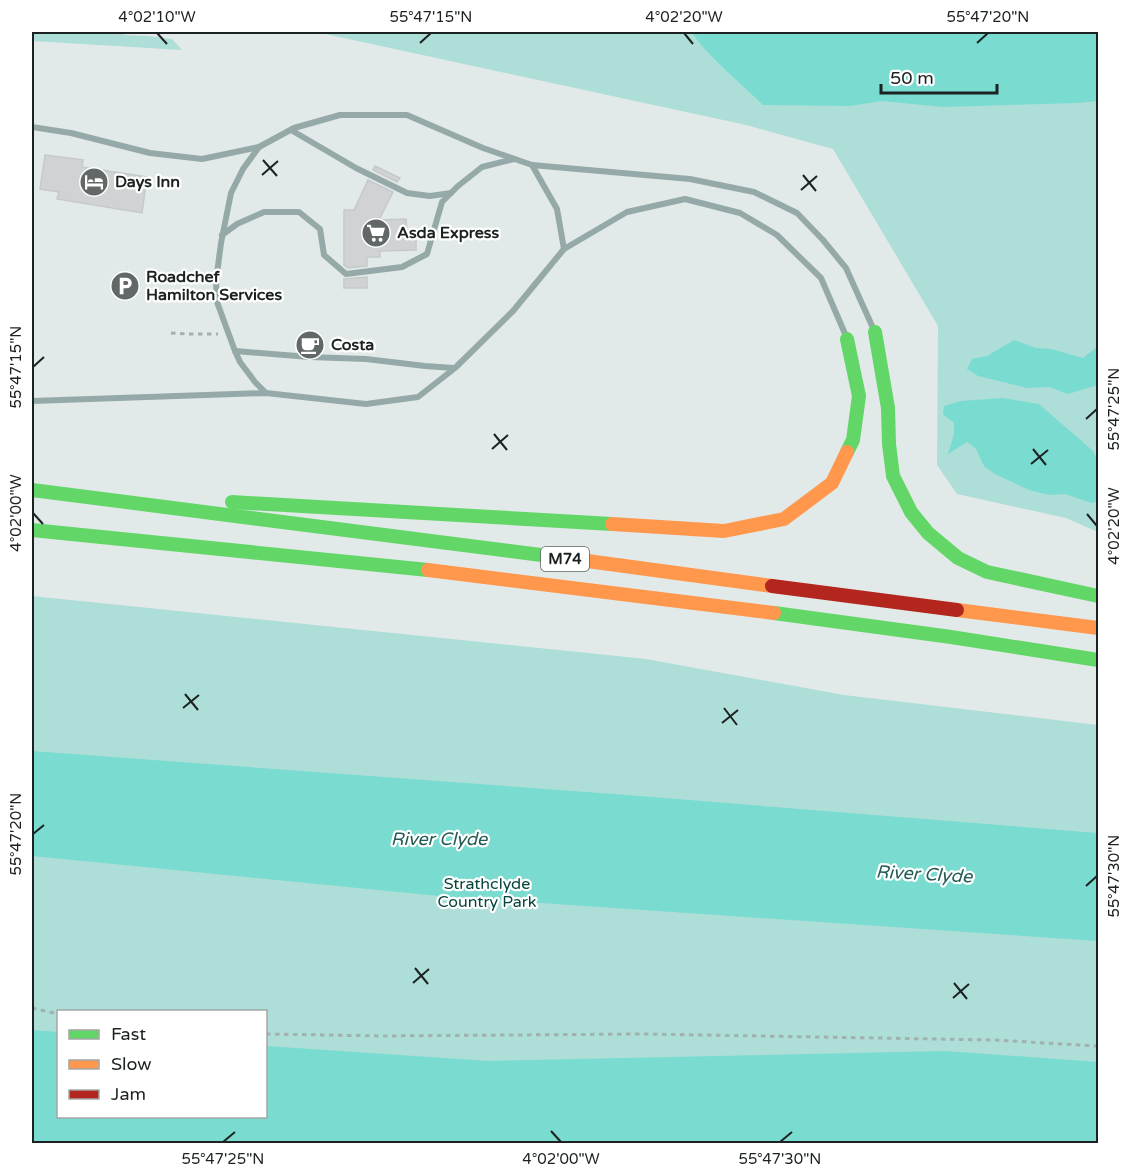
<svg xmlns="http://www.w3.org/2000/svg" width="1130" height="1175" viewBox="0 0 1130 1175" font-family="'Varela Round',sans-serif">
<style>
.green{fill:#aeded8;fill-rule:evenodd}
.water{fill:#7adbd0}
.building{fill:#d0d2d4;stroke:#c6c9ca;stroke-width:1.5}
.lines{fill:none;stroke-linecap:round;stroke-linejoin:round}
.path{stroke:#a1b1ae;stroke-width:3;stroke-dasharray:4.5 4.5;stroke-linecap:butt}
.lane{stroke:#95aaa8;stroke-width:6}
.fast{stroke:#63d668;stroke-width:14}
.slow{stroke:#ff974d;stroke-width:14}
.jam{stroke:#b3261e;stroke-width:14}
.ticks{fill:none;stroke:#1c2221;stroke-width:2}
.labels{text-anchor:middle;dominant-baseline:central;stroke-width:4.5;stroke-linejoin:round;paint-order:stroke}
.shield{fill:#fff;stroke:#606464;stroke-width:1.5}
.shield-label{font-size:15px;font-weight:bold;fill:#1c2221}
.poi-label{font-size:16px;font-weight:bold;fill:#1c2221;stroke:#fff;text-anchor:start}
.park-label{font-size:16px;fill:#06453e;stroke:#fff}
.water-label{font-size:18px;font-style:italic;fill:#245b54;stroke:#fff}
.neatline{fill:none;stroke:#1c2221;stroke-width:2}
.ticks-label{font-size:15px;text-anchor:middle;fill:#1c2221}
</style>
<rect width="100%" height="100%" fill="#e2eae9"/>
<g class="green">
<polygon points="32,32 121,32 125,35 149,36 172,39 182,50 32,41"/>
<polygon points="316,32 1098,32 1098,532 1066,518 957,494 937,465 938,326 833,149 746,125"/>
<path d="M32,596l614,63 198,36 254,30v418l-1066,1zM58,1012h208v104h-208z"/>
</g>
<g class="water">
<path d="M691,32h407v69l-21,2 -134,4 -61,-6 -32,5 -87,-1c-25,-24 -52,-46 -72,-73z"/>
<polygon points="1014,340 1036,348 1051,349 1083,358 1098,346 1098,385 1068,394 1049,387 1027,388 978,376 967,369 972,359 987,356"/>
<polygon points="1003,398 1039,404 1093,451 1098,461 1098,501 1092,503 1065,494 1050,495 1029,490 995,474 984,466 976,449 967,442 948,454 954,434 954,423 943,414 944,406 961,401"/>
<polygon points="32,751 627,795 1098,833 1098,941 439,896 32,856"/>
<polygon points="32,1030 58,1032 58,1116 266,1116 266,1046 489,1061 945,1051 1098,1062 1098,1143 32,1143"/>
</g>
<g class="building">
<polygon points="45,155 83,160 82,167 147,177 142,213 57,199 59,192 40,189"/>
<polygon points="375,166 400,178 397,182 373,170"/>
<polygon points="368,180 393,192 379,220 406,219 407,231 416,231 416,250 380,251 380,257 367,257 367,266 348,268 344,265 344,210 354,210"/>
<polygon points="367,277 367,288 344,288 344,279"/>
</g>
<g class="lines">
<g class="path">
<polyline points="171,333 188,334 218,334"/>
<polyline points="32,1008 58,1014"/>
<polyline points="266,1034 383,1036 642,1034 994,1040 1098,1046"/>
</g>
<g class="lane">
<polyline points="32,127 71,133 150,153 202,159 259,147 294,128 340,115 407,115 483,148 532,165 690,179 754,192 797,213 823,240 846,268 873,328"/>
<polyline points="291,130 356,168 407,193 430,196 451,193"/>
<polyline points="259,147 243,169 231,193 221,243 216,281 217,302 235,351 240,362 255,382 266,393"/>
<polyline points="532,165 557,209 564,249"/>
<polyline points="222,235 237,224 264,212 299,212 320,229 324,255 346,274 402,267 427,254 442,202 458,186 482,167 514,159"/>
<polyline points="235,351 309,357 366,359 425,366 454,368"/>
<polyline points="32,401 266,393 366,404 418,397 455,368 513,311 564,249 627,212 685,199 740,213 777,235 821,278 846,336"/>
</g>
<g class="fast">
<polyline points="875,332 888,408 889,444 893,476 911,512 928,533 958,558 987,572 1098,596"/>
<polyline points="847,452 853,440 859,396 847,339"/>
<polyline points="32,490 580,560"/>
<polyline points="232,502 612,524"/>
<polyline points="32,530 428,570"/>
<polyline points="774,613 951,637 1098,660"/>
</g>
<g class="slow">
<polyline points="612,524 724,531 784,519 832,483 847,452"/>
<polyline points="580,560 772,586"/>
<polyline points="428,570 774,613"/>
<polyline points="957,610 1098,628"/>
</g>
<polyline class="jam" points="772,586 957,610"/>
</g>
<path class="ticks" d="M157,33l10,11M684,33l9,11M420,43l11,-10M977,43l11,-10M263,160l14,16M262,175l16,-14M803,175l13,16M801,190l16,-14M33,367l11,-10M1086,419l11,-10M494,434l13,16M492,449l16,-14M1033,449l13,16M1031,464l17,-14M33,513l10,11M1087,514l10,12M185,694l13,16M183,708l16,-13M724,708l13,17M722,723l16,-13M33,834l11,-9M1086,886l11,-10M415,968l13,16M413,983l16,-14M954,983l13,16M953,998l16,-14M551,1131l10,11M223,1142l12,-10M780,1142l12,-10"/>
<defs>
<g id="hotel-disc" transform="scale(1.5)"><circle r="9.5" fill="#616867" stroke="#fff"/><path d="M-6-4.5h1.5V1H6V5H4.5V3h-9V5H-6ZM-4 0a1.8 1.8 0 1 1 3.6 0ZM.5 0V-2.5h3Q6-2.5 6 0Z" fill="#fff"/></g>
<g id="supermarket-disc" transform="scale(1.5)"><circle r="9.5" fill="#616867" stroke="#fff"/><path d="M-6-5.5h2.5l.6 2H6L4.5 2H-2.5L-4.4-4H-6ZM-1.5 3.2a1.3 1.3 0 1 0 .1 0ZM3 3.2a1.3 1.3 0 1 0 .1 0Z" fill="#fff"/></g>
<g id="parking-disc" transform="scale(1.5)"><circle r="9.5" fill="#616867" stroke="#fff"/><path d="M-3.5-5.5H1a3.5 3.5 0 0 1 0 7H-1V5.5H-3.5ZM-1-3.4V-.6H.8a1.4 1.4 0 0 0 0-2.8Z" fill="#fff"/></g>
<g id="cafe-disc" transform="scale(1.5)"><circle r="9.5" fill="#616867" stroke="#fff"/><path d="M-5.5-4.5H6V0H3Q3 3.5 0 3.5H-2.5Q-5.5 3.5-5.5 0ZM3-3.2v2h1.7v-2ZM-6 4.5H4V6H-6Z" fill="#fff"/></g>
</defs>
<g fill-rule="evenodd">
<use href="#hotel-disc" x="94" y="182"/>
<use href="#supermarket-disc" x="376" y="233"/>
<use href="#parking-disc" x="125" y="286"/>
<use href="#cafe-disc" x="310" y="345"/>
</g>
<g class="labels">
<rect class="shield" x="541" y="547" width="48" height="24" rx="4.5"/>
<g class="shield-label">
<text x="565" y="559">M74</text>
</g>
<g class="poi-label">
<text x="115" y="182">Days Inn</text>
<text x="397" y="233">Asda Express</text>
<text x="146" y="277">Roadchef<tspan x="146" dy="18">Hamilton Services</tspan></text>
<text x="331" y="345">Costa</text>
</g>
<g class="park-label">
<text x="487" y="884">Strathclyde<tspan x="487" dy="18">Country Park</tspan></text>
</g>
<g class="water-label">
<text x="439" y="839">River Clyde</text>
<text transform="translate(924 874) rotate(3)">River Clyde</text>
</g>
</g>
<rect width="1130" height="1175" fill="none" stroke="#ffffff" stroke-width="66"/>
<rect x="57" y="1010" width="210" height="108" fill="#ffffff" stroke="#a4a7a6" stroke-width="1.5"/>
<rect x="69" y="1030" width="30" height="9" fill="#63d668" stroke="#a4a7a6" stroke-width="1.5"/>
<text x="111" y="1040" font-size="18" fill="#1c2221">Fast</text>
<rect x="69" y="1060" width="30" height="9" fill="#ff974d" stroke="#a4a7a6" stroke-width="1.5"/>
<text x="111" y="1070" font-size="18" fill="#1c2221">Slow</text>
<rect x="69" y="1090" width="30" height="9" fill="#b3261e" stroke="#a4a7a6" stroke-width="1.5"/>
<text x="111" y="1100" font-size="18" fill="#1c2221">Jam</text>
<path d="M881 84v9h116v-9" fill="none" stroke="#1c2221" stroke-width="3"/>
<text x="890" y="84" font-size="18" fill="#1c2221" stroke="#ffffff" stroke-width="4.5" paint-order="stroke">50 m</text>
<rect x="33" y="33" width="1064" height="1109" class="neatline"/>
<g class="ticks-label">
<text x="157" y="22">4°02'10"W</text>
<text x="431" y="22">55°47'15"N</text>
<text x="684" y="22">4°02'20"W</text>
<text x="988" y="22">55°47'20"N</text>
<text transform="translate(16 367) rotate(-90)" y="5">55°47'15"N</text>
<text transform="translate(1114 409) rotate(-90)" y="5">55°47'25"N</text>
<text transform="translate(16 513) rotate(-90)" y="5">4°02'00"W</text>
<text transform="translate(1114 526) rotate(-90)" y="5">4°02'20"W</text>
<text transform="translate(16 834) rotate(-90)" y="5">55°47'20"N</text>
<text transform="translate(1114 876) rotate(-90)" y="5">55°47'30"N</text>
<text x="223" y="1164">55°47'25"N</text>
<text x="561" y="1164">4°02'00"W</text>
<text x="780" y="1164">55°47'30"N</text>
</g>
</svg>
